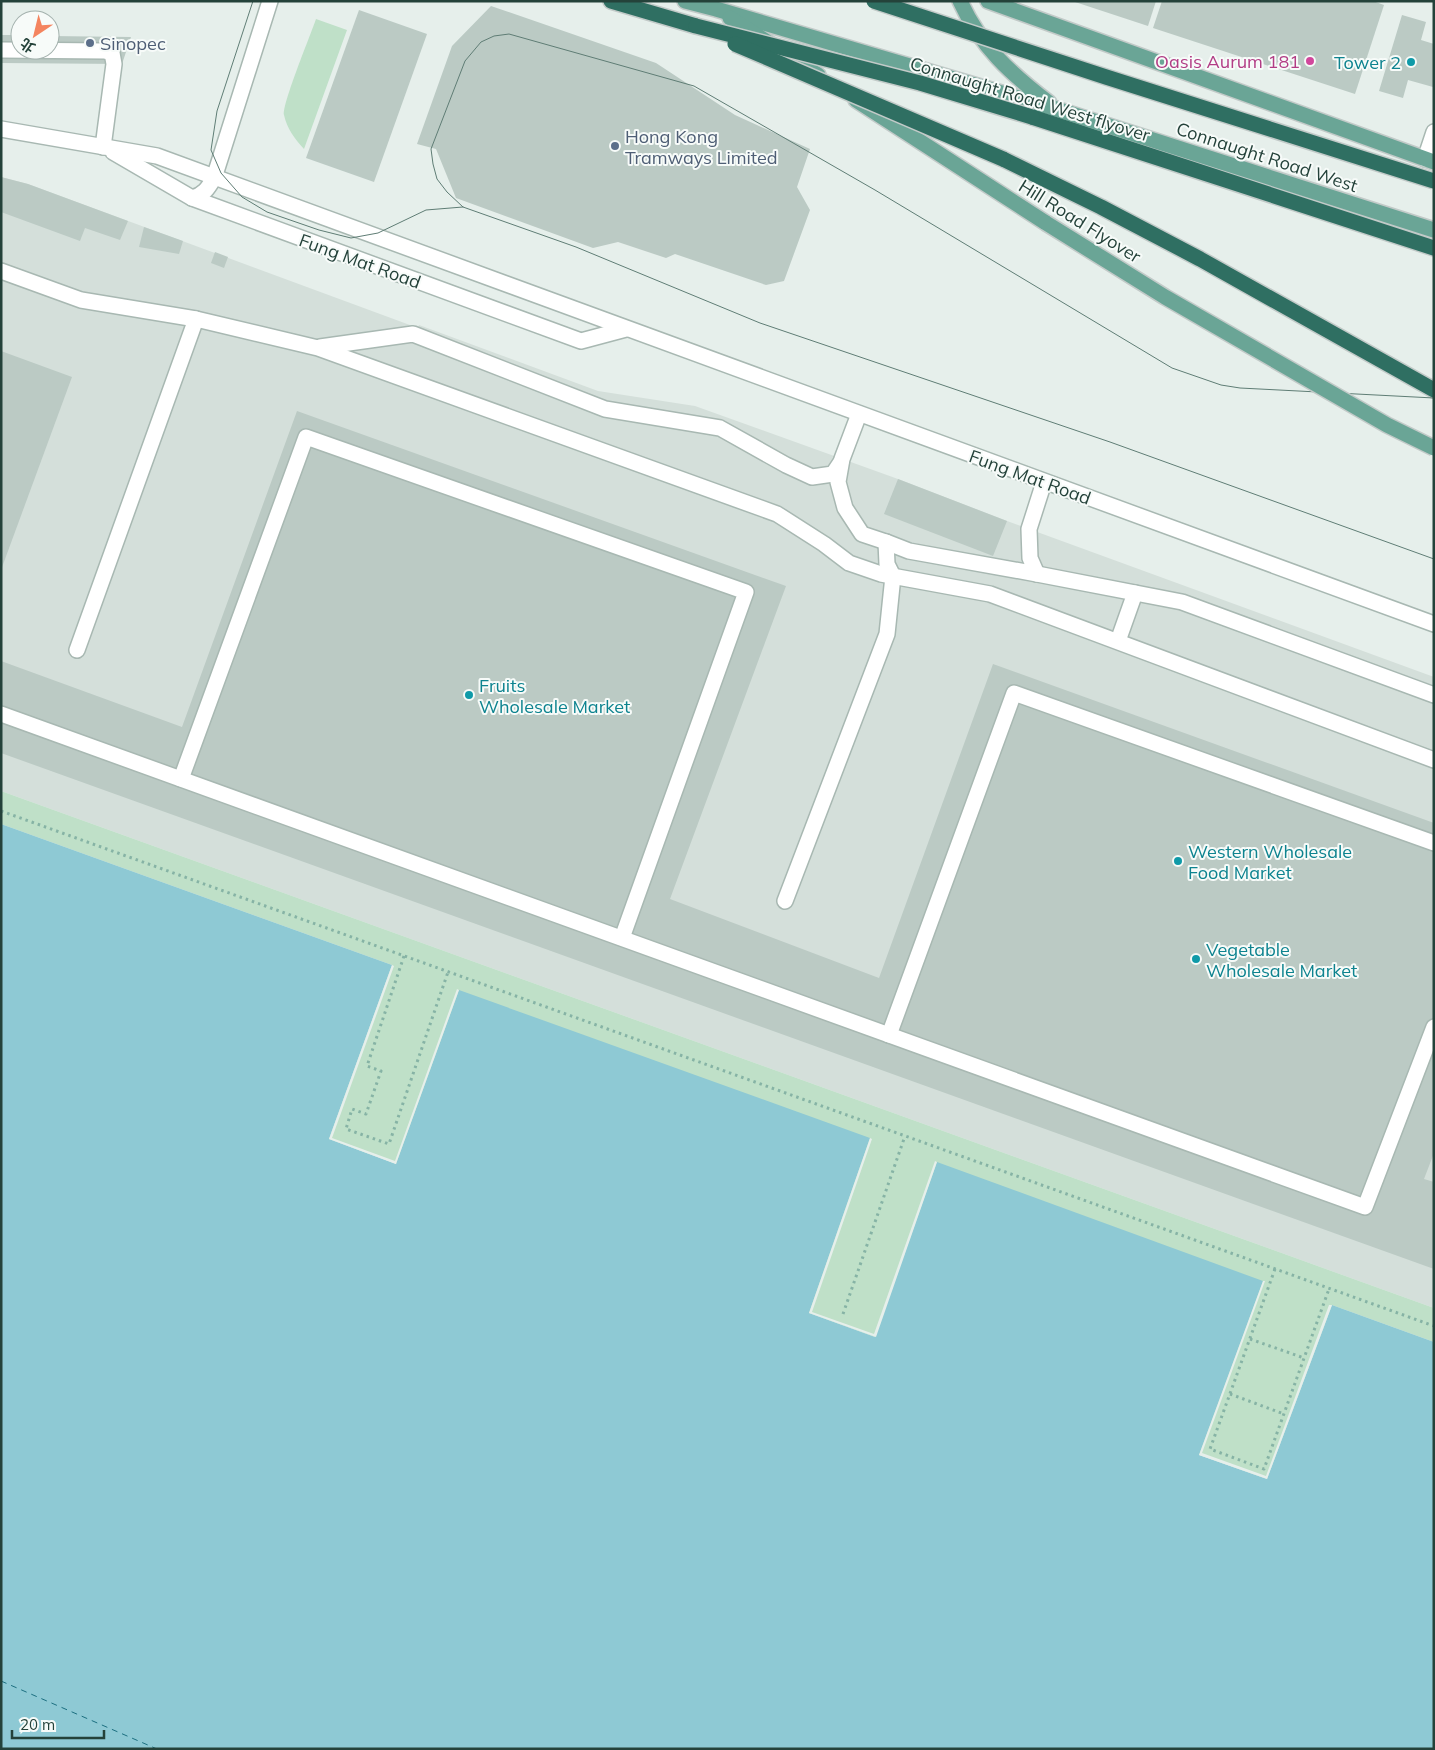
<svg xmlns="http://www.w3.org/2000/svg" width="1435" height="1750" viewBox="0 0 1435 1750" font-family="Mulish,'Noto Sans TC',sans-serif">
<style>
.built{fill:#d4dfda}
.green{fill:#bfe0c8}
.water{fill:#8ec9d4}
.pier{fill:#e6efeb}
.lines{fill:none;stroke-linecap:round;stroke-linejoin:round}
.ferry{stroke:#1c6f80;stroke-width:1;stroke-dasharray:6 5;stroke-linecap:butt}
.building{fill:#bbcac4}
.minor-casing{stroke:#a8b8b2;stroke-width:18}
.major-casing{stroke:#c2cac8;stroke-width:18}
.highway-casing{stroke:#c2cac8;stroke-width:18}
.path{stroke:#86b3a5;stroke-width:3;stroke-dasharray:2.5 4;stroke-linecap:butt}
.minor{stroke:#fff;stroke-width:15}
.major{stroke:#6aa596;stroke-width:15}
.highway{stroke:#2f6f62;stroke-width:15}
.tram{stroke:#5f7d75;stroke-width:1}
.major-bridge-casing{stroke:#c2cac8;stroke-width:18;stroke-linecap:butt}
.highway-bridge-casing{stroke:#c2cac8;stroke-width:18;stroke-linecap:butt}
.major-bridge{stroke:#6aa596;stroke-width:15}
.highway-bridge{stroke:#2f6f62;stroke-width:15}
.service-dot{fill:#5c6f8a;stroke:#f7fbf9;stroke-width:2}
.hotel-dot{fill:#d1479c;stroke:#f7fbf9;stroke-width:2}
.culture-dot{fill:#0f9aa8;stroke:#f7fbf9;stroke-width:2}
.labels{text-anchor:middle;dominant-baseline:central;stroke-width:4;stroke-linejoin:round;paint-order:stroke}
.service-label{font-size:18px;fill:#4e5e75;stroke:#f7fbf9;text-anchor:start}
.hotel-label{font-size:18px;fill:#b23c85;stroke:#f7fbf9;text-anchor:end}
.culture-label{font-size:18px;fill:#0d838f;stroke:#f7fbf9;text-anchor:start}
.street-label{font-size:18px;fill:#24423a;stroke:#f7fbf9}
</style>
<rect width="100%" height="100%" fill="#e6efeb"/>
<polygon class="built" points="1,177 28,184 418,328 419,325 598,391 695,406 898,479 1007,521 1434,677 1434,1308 1,791"/>
<g class="green">
<path d="M316,19l31,11 -43,119c-9,-10 -17,-20 -20,-34 -2,-11 27,-81 32,-96z"/>
<polygon points="1,791 1434,1308 1434,1342 1332,1305 1267,1479 329,1139 392,965 1,824"/>
</g>
<polygon class="water" points="1,824 392,965 329,1139 396,1164 459,990 870,1138 809,1313 875,1337 937,1162 1263,1281 1199,1455 1267,1479 1332,1305 1434,1342 1434,1749 1,1749"/>
<g class="pier">
<polygon points="392,965 394,966 332,1138 395,1161 457,989 459,990 396,1164 329,1139"/>
<polygon points="870,1138 872,1139 812,1312 874,1334 935,1161 937,1162 876,1337 809,1313"/>
<polygon points="1263,1281 1265,1281 1202,1453 1266,1476 1329,1305 1332,1305 1267,1479 1199,1455"/>
</g>
<g class="lines">
<polyline class="ferry" points="1,1681 157,1749"/>
</g>
<g class="building">
<polygon points="1072,1 1156,1 1148,26"/>
<polygon points="1162,1 1373,1 1384,5 1355,94 1153,28"/>
<polygon points="491,6 656,63 735,115 810,149 797,187 810,210 784,281 766,285 675,254 666,258 618,242 593,248 456,198 436,149 417,144 452,46"/>
<polygon points="359,10 427,34 374,182 306,158"/>
<polygon points="1402,15 1426,22 1421,40 1434,44 1433,87 1408,80 1403,98 1379,91"/>
<polygon points="1,35 20,35 20,50 50,50 50,36 131,37 122,64 1,63"/>
<polygon points="1,177 28,184 128,221 120,240 85,228 80,241 1,212"/>
<polygon points="144,227 183,241 179,254 139,247"/>
<polygon points="215,252 228,257 224,268 211,263"/>
<polygon points="1,351 72,377 1,570"/>
<polygon points="297,411 786,586 670,899 879,978 993,664 1434,823 1434,1153 1424,1179 1434,1182 1434,1269 1,753 1,661 182,727"/>
<polygon points="898,479 1007,521 993,556 884,514"/>
</g>
<g class="lines">
<g class="minor-casing">
<g id="minor">
<polyline points="1,50 105,51 112,53 114,64 103,147"/>
<polyline points="1,129 157,156 1434,624"/>
<polyline points="113,152 192,198 581,341 626,329"/>
<polyline points="1425,159 1434,132"/>
<path d="M192,198c12,-3 16,-10 22,-20l56,-177"/>
<polyline points="1,271 81,300 196,319 318,348 777,514 824,544 849,563 881,574 990,594 1434,760"/>
<polyline points="320,347 413,334 605,409 720,428 786,465 812,477 833,474 841,462"/>
<polyline points="859,414 842,459 838,482 845,508 862,534 886,542 909,551 1037,574 1182,602 1434,695"/>
<polyline points="1037,574 1030,558 1029,529 1044,482"/>
<polyline points="1118,641 1135,593"/>
<polyline points="77,650 196,319"/>
<polyline points="1,714 1365,1207 1434,1027"/>
<polyline points="181,779 306,437 746,592 622,938"/>
<polyline points="785,901 887,634 893,576 887,564 886,542"/>
<polyline points="889,1035 1014,693 1434,843"/>
</g>
</g>
<g class="major-casing">
<g id="major">
<polyline points="685,1 716,9 1056,109 1434,230"/>
<path d="M960,1c21,46 50,72 89,102"/>
<polyline points="988,1 1434,162"/>
<polyline points="730,18 818,75"/>
<polyline points="856,100 1046,223"/>
</g>
</g>
<g class="highway-casing">
<g id="highway">
<polyline points="611,1 696,26"/>
<polyline points="1032,117 1434,248"/>
<polyline points="1003,159 1101,207 1200,259 1434,390"/>
</g>
</g>
<g class="path">
<polyline points="1,811 1434,1326"/>
<polyline points="404,956 367,1066 381,1071 366,1114 352,1109 346,1129 389,1144 448,972"/>
<polyline points="1275,1269 1210,1449 1264,1469 1329,1289"/>
<polyline points="843,1314 905,1136"/>
<polyline points="1250,1339 1304,1358"/>
<polyline points="1230,1394 1284,1414"/>
</g>
<use href="#minor" class="minor"/>
<use href="#major" class="major"/>
<use href="#highway" class="highway"/>
<g class="tram">
<polyline points="253,1 217,111 211,150 221,173 242,197 267,212 319,230 351,238 378,233 426,210 463,207"/>
<polyline points="1434,398 1240,388 1221,385 1172,368 875,190 694,86 509,34 494,36 481,42 465,61 431,149 433,164 437,179 447,192 463,207 576,247 760,323 1110,442 1434,559"/>
</g>
<g class="major-bridge-casing">
<polyline id="major-bridge" points="1046,223 1165,297 1387,425 1434,448"/>
</g>
<g class="highway-bridge-casing">
<g id="highway-bridge">
<polyline points="874,1 1106,77 1434,181"/>
<polyline points="696,26 920,83 1032,117"/>
<polyline points="735,44 1003,159"/>
</g>
</g>
<use href="#major-bridge" class="major-bridge"/>
<use href="#highway-bridge" class="highway-bridge"/>
</g>
<g class="service-dot">
<circle cx="90" cy="43" r="5"/>
<circle cx="615" cy="146" r="5"/>
</g>
<circle class="hotel-dot" cx="1310" cy="61" r="5"/>
<g class="culture-dot">
<circle cx="1411" cy="62" r="5"/>
<circle cx="469" cy="695" r="5"/>
<circle cx="1178" cy="861" r="5"/>
<circle cx="1196" cy="959" r="5"/>
</g>
<g class="labels">
<g class="service-label">
<text x="100" y="43">Sinopec</text>
<text x="625" y="136">Hong Kong<tspan x="625" dy="21">Tramways Limited</tspan></text>
</g>
<g class="hotel-label">
<text x="1300" y="61">Oasis Aurum 181</text>
</g>
<g class="culture-label">
<text x="1401" y="62" text-anchor="end">Tower 2</text>
<text x="479" y="685">Fruits<tspan x="479" dy="21">Wholesale Market</tspan></text>
<text x="1188" y="851">Western Wholesale<tspan x="1188" dy="21">Food Market</tspan></text>
<text x="1206" y="949">Vegetable<tspan x="1206" dy="21">Wholesale Market</tspan></text>
</g>
<g class="street-label">
<text transform="translate(1030 99) rotate(17)">Connaught Road West flyover</text>
<text transform="translate(1267 157) rotate(18)">Connaught Road West</text>
<text transform="translate(1080 221) rotate(32)">Hill Road Flyover</text>
<text transform="translate(360 261) rotate(20)">Fung Mat Road</text>
<text transform="translate(1030 477) rotate(20)">Fung Mat Road</text>
</g>
</g>
<rect width="1435" height="1750" fill="none" stroke="#24423a" stroke-width="5"/>
<g transform="translate(35 35) rotate(215)"><circle r="24" fill="#f7fbf9" stroke="#a3b1ad"/>
<path d="M0-4L9 19L0 12L-9 19Z" fill="#f4845f"/>
<text y="-8" font-size="14" font-weight="bold" text-anchor="middle" fill="#24423a">北</text>
</g>
<path d="M12 1730v8h92v-8" fill="none" stroke="#24423a" stroke-width="2.5"/>
<text x="20" y="1730" font-size="15" fill="#24423a" stroke="#f7fbf9" stroke-width="4" paint-order="stroke">20 m</text>
</svg>
